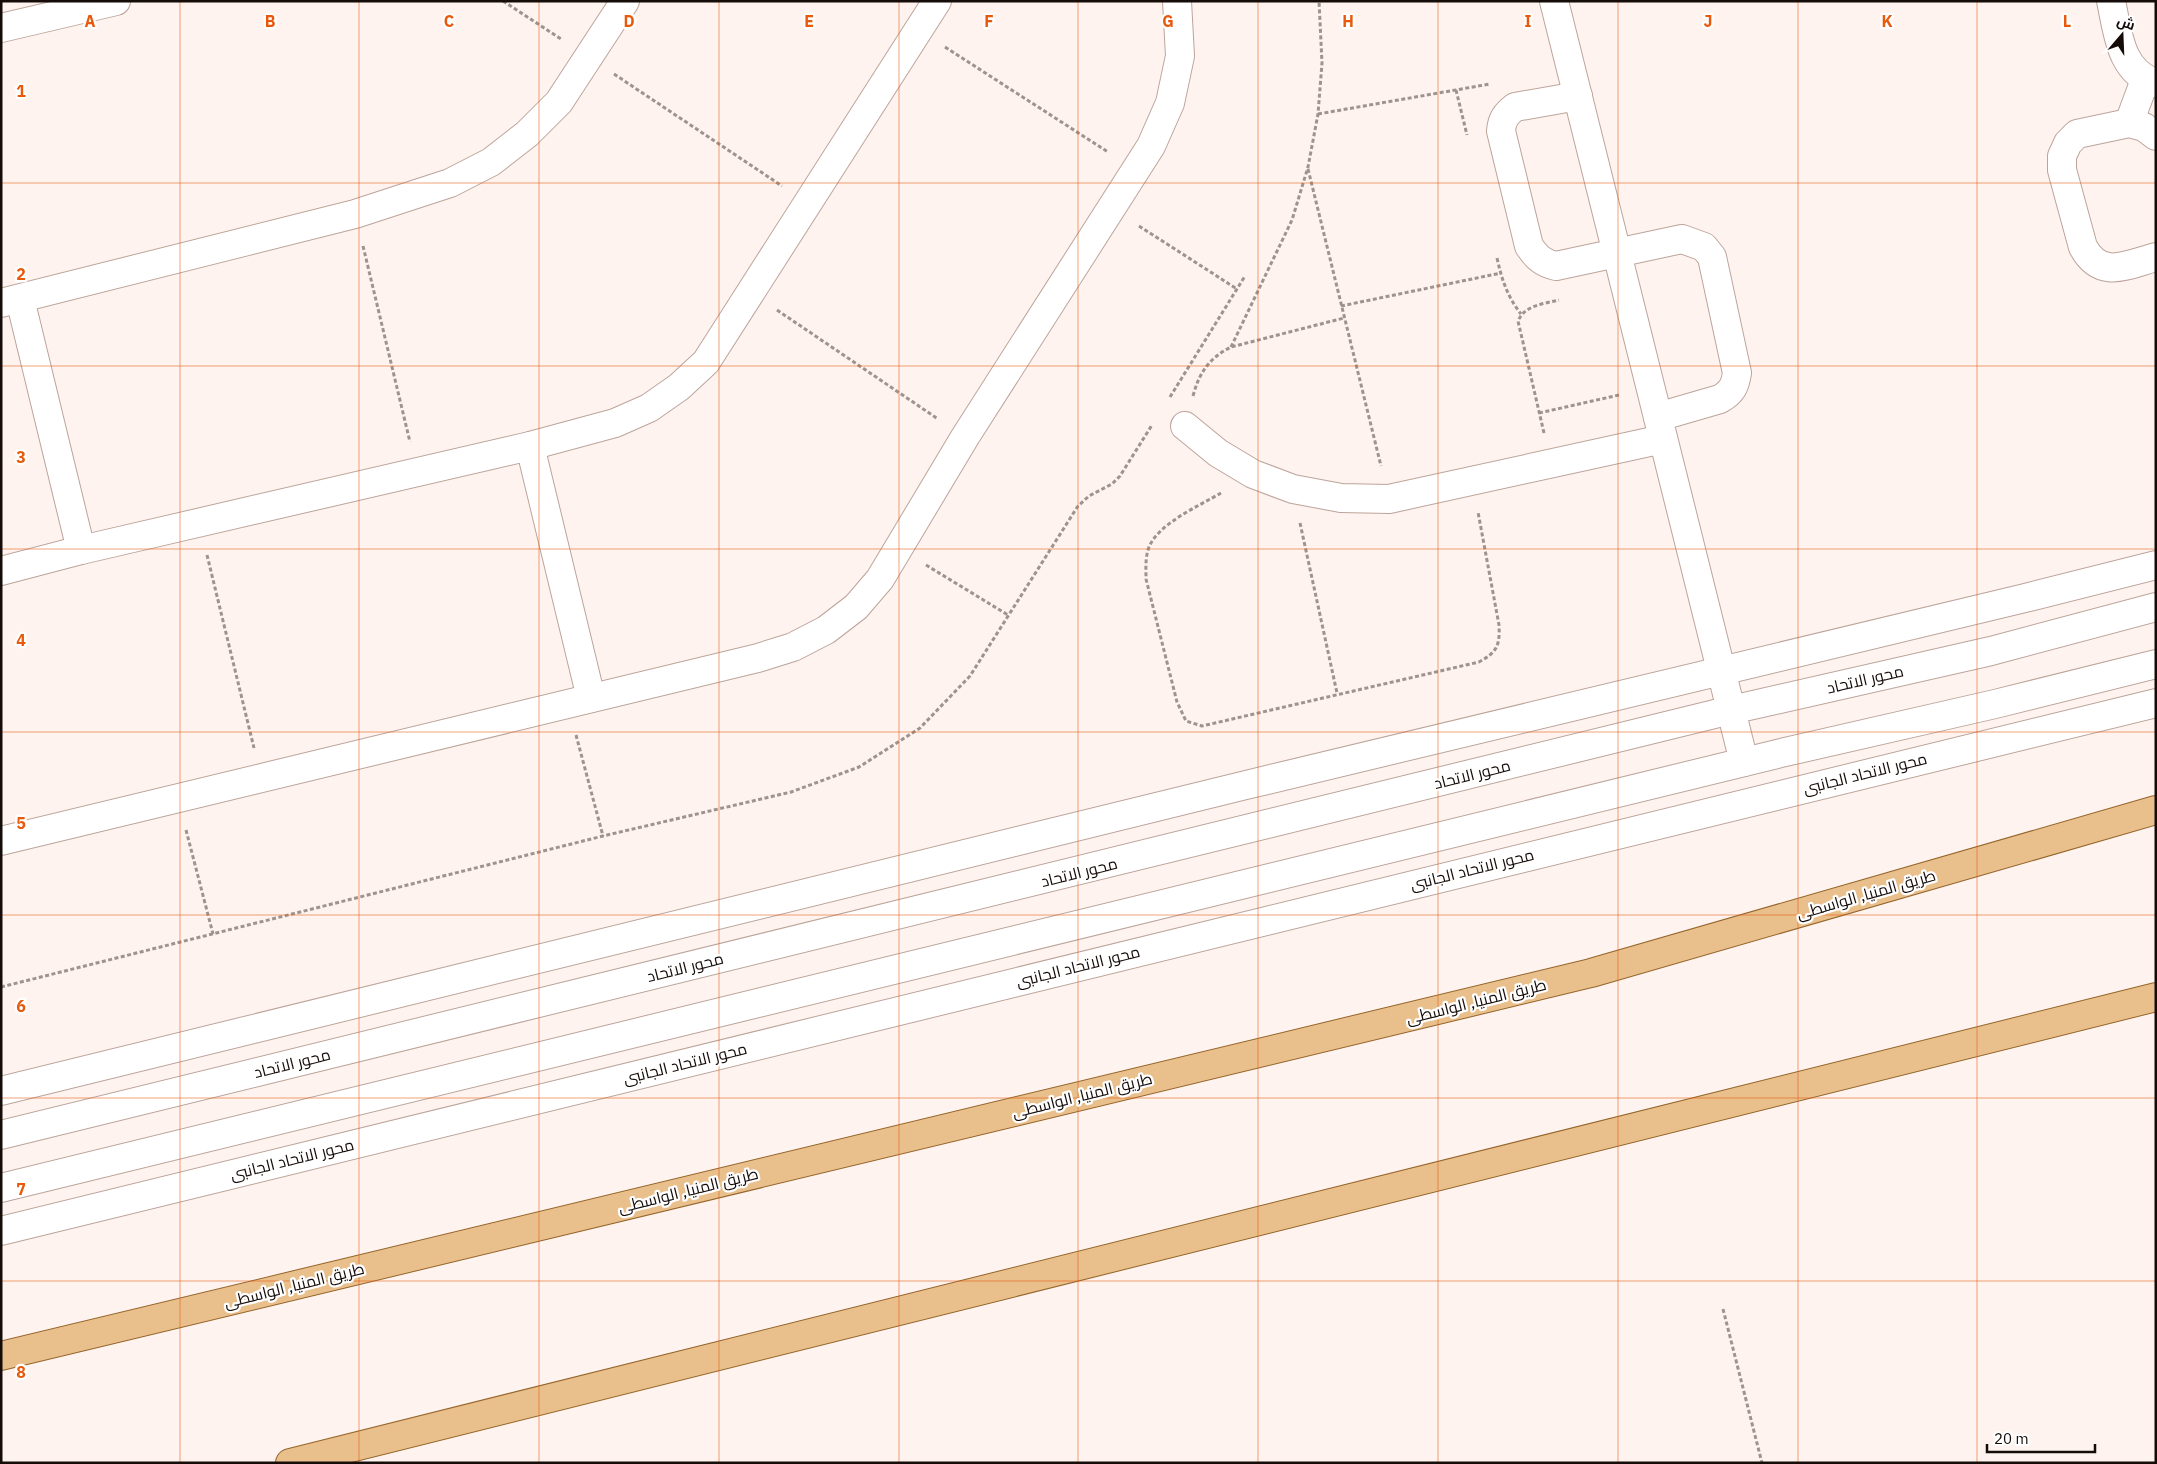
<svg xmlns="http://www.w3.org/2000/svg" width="2157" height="1464" viewBox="0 0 2157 1464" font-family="'IBM Plex Sans',Cairo,sans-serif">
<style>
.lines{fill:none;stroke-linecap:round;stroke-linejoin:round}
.minor-casing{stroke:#bda49b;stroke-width:30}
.major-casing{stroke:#95652b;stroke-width:30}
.path{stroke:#9d938f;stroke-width:3;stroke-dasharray:4 2.5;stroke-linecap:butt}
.minor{stroke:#fff;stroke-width:28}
.major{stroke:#e9bf8b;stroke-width:28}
.grid{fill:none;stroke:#e8590c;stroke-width:1;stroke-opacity:0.55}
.labels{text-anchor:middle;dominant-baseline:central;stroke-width:4.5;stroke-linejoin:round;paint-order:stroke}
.street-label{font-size:16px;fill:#150c09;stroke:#fff}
.grid-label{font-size:16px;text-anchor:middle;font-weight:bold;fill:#e8590c;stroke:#fff;stroke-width:4.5;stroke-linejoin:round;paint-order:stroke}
</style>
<rect width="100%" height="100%" fill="#fef3ef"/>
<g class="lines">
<g class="minor-casing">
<g id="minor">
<polyline points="1554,1 1744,762"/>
<path d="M2111,1c7,32 9,71 45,82"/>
<polyline points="1,28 116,1"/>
<path d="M1578,96l-63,11c-9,7 -13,12 -14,24l28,115c8,12 14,17 27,20l126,-27 22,8 8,10 25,116c-2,13 -5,19 -17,26l-62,18"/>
<polyline points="2129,123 2145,80"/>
<path d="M2156,136l-12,-9 -15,-4 -52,11 -9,9 -6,13v14l21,77c18,33 43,18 73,10"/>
<polyline points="20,299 81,550"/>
<polyline points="1,303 355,214 450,183 491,162 527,134 559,102 625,1"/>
<polyline points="1185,426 1218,453 1253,474 1293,489 1341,498 1389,499 1663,439"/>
<polyline points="530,446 591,698"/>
<polyline points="1,571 81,550 530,446 615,423 649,408 679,387 706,362 937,1"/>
<polyline points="1,841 758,658 793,647 826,630 856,607 880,579 965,437 1151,146 1170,103 1180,56 1177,1"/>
<polyline points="1,1091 1246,785 2025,598 2156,565"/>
<polyline points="1,1135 1731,710 1991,651 2156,607"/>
<polyline points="1,1188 1781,753 1995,704 2156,664"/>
<polyline points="1,1231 2156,703"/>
</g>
</g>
<g class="major-casing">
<g id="major">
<polyline points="1,1356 1591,973 2156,810"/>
<polyline points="290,1463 2156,997"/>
</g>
</g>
<g class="path">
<polyline points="503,1 561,39"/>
<polyline points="945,47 1108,152"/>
<polyline points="614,74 782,186"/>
<polyline points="1456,90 1467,135"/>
<polyline points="1318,114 1490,84"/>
<polyline points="1308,169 1381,466"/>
<polyline points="1139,226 1237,289"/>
<polyline points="363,246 410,442"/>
<path d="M1497,258c5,22 10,38 24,56"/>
<polyline points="1341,306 1501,273"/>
<polyline points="777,310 938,419"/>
<polyline points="1231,347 1292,220 1308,167 1318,114 1322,63 1319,1"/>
<path d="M1193,396c6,-23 16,-38 38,-49l113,-29"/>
<polyline points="1170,397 1245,276"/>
<polyline points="1539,413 1619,395"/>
<path d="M1544,433l-26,-112c7,-16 25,-17 41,-21"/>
<path d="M1221,493c-22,13 -62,30 -72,54 -4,11 -3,21 -3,32l31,123 9,19 16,5 277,-64c18,-10 21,-16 20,-37l-21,-113"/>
<polyline points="1300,523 1337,693"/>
<polyline points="207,555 254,748"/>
<polyline points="926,565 1008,615"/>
<polyline points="576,735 603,836"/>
<polyline points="186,830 213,934"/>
<polyline points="1,987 603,836 791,792 859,767 920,728 970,676 1078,506 1089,496 1112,484 1120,476 1152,425"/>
<polyline points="1723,1309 1762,1463"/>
</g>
<use href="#minor" class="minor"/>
<use href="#major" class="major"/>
</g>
<path class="grid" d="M180,1v1462M359,1v1462M539,1v1462M719,1v1462M899,1v1462M1078,1v1462M1258,1v1462M1438,1v1462M1618,1v1462M1798,1v1462M1977,1v1462M1,183h2155M1,366h2155M1,549h2155M1,732h2155M1,915h2155M1,1098h2155M1,1281h2155"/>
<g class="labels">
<g class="street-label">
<text transform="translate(1865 679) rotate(-13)">محور الاتحاد</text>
<text transform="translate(1865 773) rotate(-14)">محور الاتحاد الجانبى</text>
<text transform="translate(1472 774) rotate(-14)">محور الاتحاد</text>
<text transform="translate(1472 869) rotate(-14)">محور الاتحاد الجانبى</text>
<text transform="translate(1079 872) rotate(-14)">محور الاتحاد</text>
<text transform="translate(1866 894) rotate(-16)">طريق المنيا, الواسطى</text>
<text transform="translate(1078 966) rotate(-14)">محور الاتحاد الجانبى</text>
<text transform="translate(685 967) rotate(-14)">محور الاتحاد</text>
<text transform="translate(1476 1001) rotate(-14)">طريق المنيا, الواسطى</text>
<text transform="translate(292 1063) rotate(-14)">محور الاتحاد</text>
<text transform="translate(685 1063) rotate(-14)">محور الاتحاد الجانبى</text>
<text transform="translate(1082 1095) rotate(-14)">طريق المنيا, الواسطى</text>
<text transform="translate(292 1159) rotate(-14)">محور الاتحاد الجانبى</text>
<text transform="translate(688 1190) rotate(-14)">طريق المنيا, الواسطى</text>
<text transform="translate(294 1285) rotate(-14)">طريق المنيا, الواسطى</text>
</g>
</g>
<g class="grid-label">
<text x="90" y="27">A</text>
<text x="270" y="27">B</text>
<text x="449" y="27">C</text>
<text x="629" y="27">D</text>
<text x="809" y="27">E</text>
<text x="989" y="27">F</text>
<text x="1168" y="27">G</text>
<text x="1348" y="27">H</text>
<text x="1528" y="27">I</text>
<text x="1708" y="27">J</text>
<text x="1887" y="27">K</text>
<text x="2067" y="27">L</text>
<text x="21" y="97">1</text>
<text x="21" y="280">2</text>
<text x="21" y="463">3</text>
<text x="21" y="646">4</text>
<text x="21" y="829">5</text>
<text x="21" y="1012">6</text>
<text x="21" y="1195">7</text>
<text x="21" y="1378">8</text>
</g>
<rect width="2157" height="1464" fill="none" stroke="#150c09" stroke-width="5"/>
<g transform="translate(2122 35) rotate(19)" stroke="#ffffff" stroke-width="4" paint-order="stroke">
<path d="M0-4L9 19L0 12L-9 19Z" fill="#150c09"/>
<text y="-8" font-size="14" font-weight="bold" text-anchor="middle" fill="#150c09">ش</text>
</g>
<path d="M1987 1444v8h108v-8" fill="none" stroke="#150c09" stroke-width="2.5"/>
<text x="1994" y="1444" font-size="15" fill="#150c09" stroke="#ffffff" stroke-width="4" paint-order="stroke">20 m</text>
</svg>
